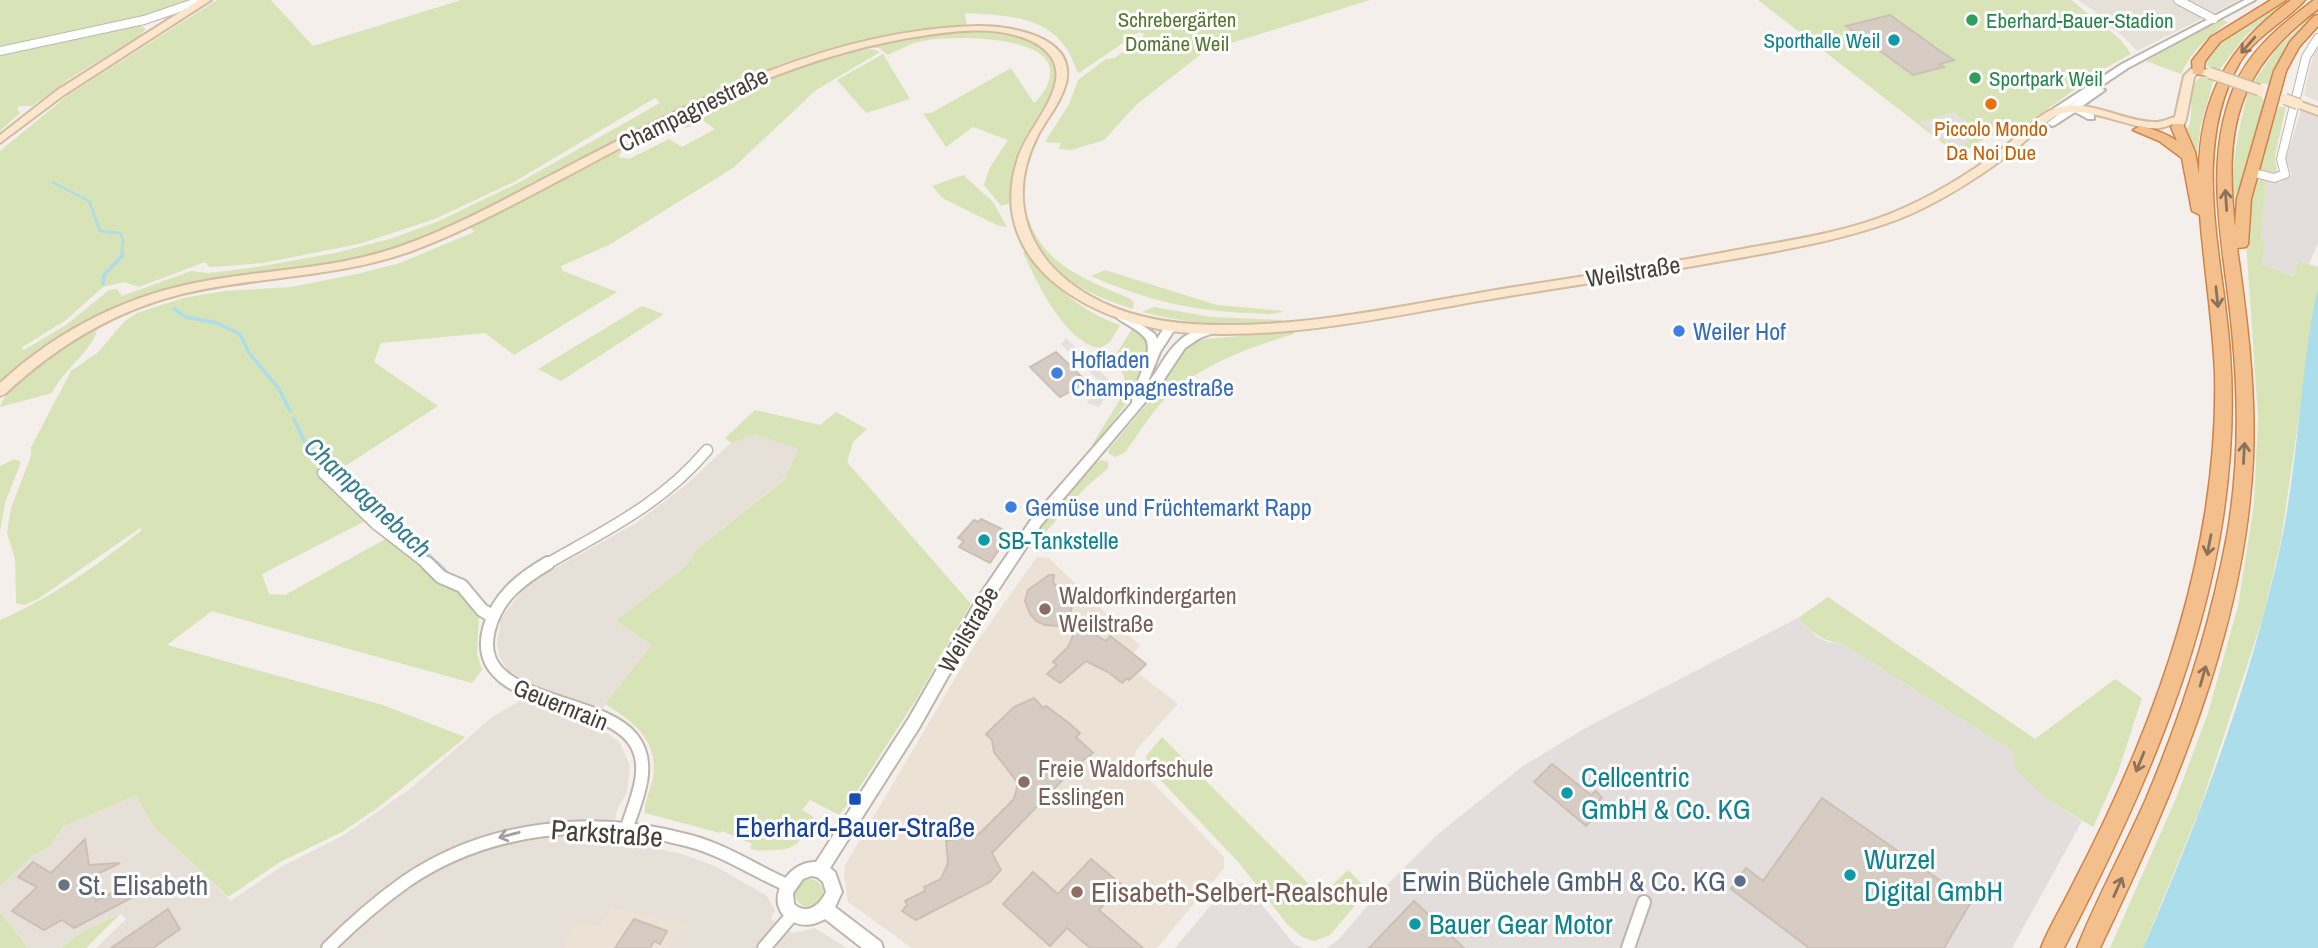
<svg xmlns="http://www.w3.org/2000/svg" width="2318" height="948" viewBox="0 0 2318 948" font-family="'Archivo Narrow',sans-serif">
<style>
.residential{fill:#e7e0d9}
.industrial{fill:#e3dedb}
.education{fill:#ebe1d5}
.green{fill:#d8e4b7;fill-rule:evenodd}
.parking{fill:#e3e0de}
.water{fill:#acddea}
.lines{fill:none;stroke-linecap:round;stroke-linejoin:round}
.stream-far2{stroke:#acddea;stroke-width:2.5}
.stream-far1{stroke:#acddea;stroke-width:3.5}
.stream{stroke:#acddea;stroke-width:4.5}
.building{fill:#d7ccc3;stroke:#cebfb4;stroke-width:2}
.minor-far2-casing{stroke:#beb5ad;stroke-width:10}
.minor-far1-casing{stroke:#beb5ad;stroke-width:13}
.minor-casing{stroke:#beb5ad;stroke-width:16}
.tertiary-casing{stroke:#beb5ad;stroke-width:4}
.secondary-casing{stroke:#d2bba0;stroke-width:4}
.trunk-casing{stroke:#d08348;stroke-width:3}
.minor-far2{stroke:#fff;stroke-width:8}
.minor-far1{stroke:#fff;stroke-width:10}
.minor{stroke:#fff;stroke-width:12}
.tertiary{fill:#fff;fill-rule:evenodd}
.secondary{fill:#fae7ce;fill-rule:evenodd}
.trunk{fill:#f3bf8c;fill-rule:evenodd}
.secondary-bridge-casing{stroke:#d2bba0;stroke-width:13;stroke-linecap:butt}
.secondary-bridge{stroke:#fae7ce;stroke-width:10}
.oneway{stroke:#8c725a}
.oneway2{stroke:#a39f9c}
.leisure-dot{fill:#2e9e5b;stroke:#fff;stroke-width:2.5}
.culture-dot{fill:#0f9aa8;stroke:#fff;stroke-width:2.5}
.food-dot{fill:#e8710a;stroke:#fff;stroke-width:2.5}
.shop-dot{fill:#3f7fe0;stroke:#fff;stroke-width:2.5}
.education-dot{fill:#8d6e63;stroke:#fff;stroke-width:2.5}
.transit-dot{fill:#1a4fb4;stroke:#fff;stroke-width:2.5}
.service-dot{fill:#5c6f8a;stroke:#fff;stroke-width:2.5}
.worship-dot{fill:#6b7280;stroke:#fff;stroke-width:2.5}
.labels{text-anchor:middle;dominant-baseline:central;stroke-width:6;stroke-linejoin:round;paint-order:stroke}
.far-park-label{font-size:21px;fill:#577431;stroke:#fff}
.far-leisure-label{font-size:21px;fill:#27864d;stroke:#fff;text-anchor:start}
.far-culture-label{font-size:21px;fill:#0d838f;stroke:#fff;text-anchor:end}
.far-food-label{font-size:21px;fill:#c56008;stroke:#fff}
.street-label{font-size:24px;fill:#473f39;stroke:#fff}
.shop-label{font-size:24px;fill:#366cbe;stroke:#fff;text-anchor:start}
.culture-label{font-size:24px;fill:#0d838f;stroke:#fff;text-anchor:start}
.education-label{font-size:24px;fill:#785e54;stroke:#fff;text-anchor:start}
.water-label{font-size:26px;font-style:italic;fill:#357d93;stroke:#fff}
.near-culture-label{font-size:28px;fill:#0d838f;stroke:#fff;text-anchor:start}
.near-transit-label{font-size:28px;fill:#164399;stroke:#fff}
.near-street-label{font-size:28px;fill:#473f39;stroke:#fff}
.near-service-label{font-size:28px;fill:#4e5e75;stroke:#fff;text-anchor:end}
.near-worship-label{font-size:28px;fill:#5b616d;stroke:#fff;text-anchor:start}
.near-education-label{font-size:28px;fill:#785e54;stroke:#fff;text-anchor:start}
</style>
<rect width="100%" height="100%" fill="#f4efea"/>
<g class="residential">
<polygon points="2078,0 2239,0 2137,51 2123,36 2095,17 2096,12"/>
<polygon points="2318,46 2318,102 2304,95 2313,56"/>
<polygon points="755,434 800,449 789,475 697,549 687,565 617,621 653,645 592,722 620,743 630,766 627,792 617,810 611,839 682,854 717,867 767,896 775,910 771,919 793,933 815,928 847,948 96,948 126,919 120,913 83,931 61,948 28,948 0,912 0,887 32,856 51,846 62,827 136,795 154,827 231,901 281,867 344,835 410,789 492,717 518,702 531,684 508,671 500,658 497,643 501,618 525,587 539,577 636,523 687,484 735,439"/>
</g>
<g class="industrial">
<polygon points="2301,110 2318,116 2318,243 2309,264 2299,261 2295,276 2262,264 2265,246 2261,236 2266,181 2279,182 2292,175 2286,159"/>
<polygon points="1798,618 1816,636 1827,642 1841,643 2014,752 2047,799 2082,821 2012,948 1327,948 1339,939 1374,898 1438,834 1523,766 1589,726"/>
<polygon points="1244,883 1294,944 1303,948 1175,948 1227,886"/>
</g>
<g class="education">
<polygon points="1037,557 1049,558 1140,646 1133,654 1147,665 1139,674 1178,704 1137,749 1132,763 1133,775 1144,775 1159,789 1224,857 1224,868 1157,948 912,948 848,902 844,875 845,865 976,643"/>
<polygon points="610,907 693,925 669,948 564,948 573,921 601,926"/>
</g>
<g class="green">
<polygon points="0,0 197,0 174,9 0,49"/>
<path d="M217,0h54l42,46 148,-46h909l-165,51 -69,54 -32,35 -32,10 -13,-1 2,-6 -16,-1 24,-38 9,-24 28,-21 9,-1 30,-24 -6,-2 -60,41 -2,-1c-17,-56 -62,-56 -112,-59l2,14c-71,6 -140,18 -206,45 -83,33 -162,79 -241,120 -41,21 -82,43 -125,57 -34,12 -69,15 -104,21 -120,18 -196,27 -291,111v-230l67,-55zM655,98l5,5 -140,79 -81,39 -49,18 -55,14 -78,14 -48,6 -18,-2 -69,25 -5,-7 -8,1 -43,35 -42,25 -3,-2 45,-28 37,-33 21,-5 15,5 66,-25 4,5 19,-1 35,-3 96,-19 76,-25 79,-37z"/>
<polygon points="1758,0 2071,0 2120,39 2131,54 2105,68 2018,130 1989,136 1958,155"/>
<polygon points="2283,2 2286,2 2245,36 2218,72 2207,66 2206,58 2231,33"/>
<polygon points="2318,10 2318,14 2300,32 2277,66 2269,84 2253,83 2277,48 2301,26 2299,24"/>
<path d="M2221,19l7,3c-20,15 -37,29 -47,52l-35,-13z"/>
<polygon points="139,25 146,29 138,37 72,77 32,106 19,106 17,109 20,113 0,131 0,54"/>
<path d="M952,32c30,0 119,-2 103,52 -4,14 -14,25 -20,38 -15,25 -25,52 -24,81l-10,3 -17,-21 5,-16 19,-29 -35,-13 -27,20 -23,-34h8l80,-45 23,35c8,-7 15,-17 16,-28 6,-41 -101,-40 -127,-34 -12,2 -24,9 -35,14l-9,-7h-19l19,-6z"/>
<path d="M872,49l8,3 -64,38 -83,78 -124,77 -48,21 2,5 54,21 -103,63 -29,-22 -104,10 -7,19 64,44 -99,64 -9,-7 -13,9 14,18 36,30 -105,54 7,20 16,1 104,-58 48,40 6,9 17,5 19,24 -2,38 5,17 -10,13 -260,-72 -45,34 216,60 82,32 -5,5 -84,67 -34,23 -62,30 -52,35 -74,-70 -18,-32 -74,32 -11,19 -19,10 -32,31v-267c51,-22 98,-55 142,-90l-2,-2 -102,71 -14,6 -8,-2 -1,-44 -8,-26 4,-25 20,-52v-9l40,-76 26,-18 28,-32 12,-8 46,-15 42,-7 66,-4 66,-13 43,-11 74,-31 -6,-7 151,-77 4,2 -5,7 11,2 40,-20 13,8 33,-18 -12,-8 -18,7 -9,-4c57,-31 130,-72 196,-75z"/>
<polygon points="883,54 910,99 866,113 837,80"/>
<path d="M2201,77l13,2 -13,46 -4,28 2,20 -16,-40c17,-12 -1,-44 18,-56z"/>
<path d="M2249,91l13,6 3,7 -29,102c-10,-18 5,-93 13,-115z"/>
<polygon points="2279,107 2286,107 2275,156 2277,172 2266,173 2258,167 2271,123"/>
<polygon points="963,175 993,202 1007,227 999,226 944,199 932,186"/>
<polygon points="2263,179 2266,181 2261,236 2265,246 2262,264 2294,276 2299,261 2318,267 2318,286 2281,540 2263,617 2199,811 2143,948 2110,948 2177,796 2208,713 2238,606 2254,504 2258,417 2246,241 2246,216 2255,181"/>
<path d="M1029,219c14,47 61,62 102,80l3,4 -1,6c-55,-18 -83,-33 -109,-89z"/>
<path d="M1027,251c23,34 55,61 93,74l-10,17 -10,6c-35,-5 -64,-67 -77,-96z"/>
<path d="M1105,270l112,35 67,6c-9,4 -22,3 -33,2 -56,-1 -109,-14 -160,-37z"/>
<polygon points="642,306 664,314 561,381 538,369"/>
<path d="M1154,307l58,10 73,3c-45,9 -101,3 -143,-8z"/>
<path d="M98,325c-2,24 -35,44 -46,68l-52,14c11,-31 70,-66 98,-82z"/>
<polygon points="1132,329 1145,337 1150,350 1128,401 1094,447 1092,445 1124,393 1124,376 1113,359"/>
<path d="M1293,331l1,3c-44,13 -93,31 -127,63 -17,16 -28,38 -43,56l-9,4 -7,-4 2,-5 37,-44 35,-54 13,-10z"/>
<path d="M755,410l65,15 16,-13 31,17 -14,13 -6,20 124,142 -54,94 -67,104 -11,13 -29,-15 -8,10 12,7c-15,22 -13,33 -41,33 -9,0 -16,2 -23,-2l2,-4 -30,-13 -2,2 -75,-20c-1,-10 4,-21 7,-31 9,-39 -17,-60 -47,-78l47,-59 -36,-24 71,-56 10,-16 88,-70 14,-30 -44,-15 -24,9 -6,-5z"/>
<polygon points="14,459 21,462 5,503 0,531 0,466"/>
<polygon points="1101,460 1108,462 1108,468 1085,488 1042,536 1036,536 1036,533 1093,465"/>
<path d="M1828,597l207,142 80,-60 27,19 -24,74 -25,55 -46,-28 -32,-30 -1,-17 -173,-109c-20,-2 -29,-11 -43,-25z"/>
<polygon points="1162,737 1321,896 1348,870 1364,886 1364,895 1330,935 1314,941 1302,937 1287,924 1240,864 1150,769 1146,756"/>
<circle cx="809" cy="893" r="14"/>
<polygon points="0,912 28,948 0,948"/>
<polygon points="121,913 86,948 61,948 83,931"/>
</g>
<g class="parking">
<polygon points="1954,112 1984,135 1969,139 1964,144 1966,146 1956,150 1919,122"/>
<polygon points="1066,338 1109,380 1108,393 1099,407 1087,403 1100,382 1061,344"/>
</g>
<path class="water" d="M2318,286v662h-175c57,-130 108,-266 138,-405 18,-85 19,-173 37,-257z"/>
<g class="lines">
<polyline class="stream-far2" points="52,182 89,201 100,231 120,233 123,239 122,253"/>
<g class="stream-far1">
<polyline points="103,284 104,275 122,256 122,252"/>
<polyline points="174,309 186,317 217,323 240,334 249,353 279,389 290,411"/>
<polyline points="294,419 306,445 363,486 363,497 386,513 439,565"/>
</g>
<polyline class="stream" points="437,563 446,572"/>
</g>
<g class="building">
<polygon points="1890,15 1943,53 1954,60 1939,64 1944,67 1913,75 1846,26"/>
<polygon points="1056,352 1087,382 1060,397 1030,367"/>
<polygon points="981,519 1010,533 990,563 959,547 964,541 958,538 974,520 979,522"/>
<polygon points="1049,575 1054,575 1053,583 1066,592 1072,605 1069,621 1057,626 1045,625 1036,621 1030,614 1025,601 1028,590"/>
<polygon points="1078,625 1106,641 1110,636 1146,664 1129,680 1127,678 1122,683 1108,672 1086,661 1060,683 1047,674 1057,665 1053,662 1068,647"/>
<polygon points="1034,698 1043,708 1046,706 1069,723 1080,733 1076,737 1093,753 1078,764 992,853 1001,870 990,882 916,920 902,911 907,905 905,901 925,891 924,887 941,879 948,863 946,841 979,834 1014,799 1018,783 994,752 992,740 986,734 1014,707"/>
<polygon points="1552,764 1591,795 1596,791 1602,798 1598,802 1604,807 1586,826 1534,782"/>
<polygon points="1822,798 1971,902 1944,948 1809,948 1731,889 1746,868 1763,881"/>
<polygon points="85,839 89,865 120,863 91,877 96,901 130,884 133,897 74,928 62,920 44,930 12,911 37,887 18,877 33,862 51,873"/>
<polygon points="1091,859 1122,885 1099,910 1143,948 1090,948 1067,928 1050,946 1003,904 1033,872 1058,894"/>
<polygon points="1414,901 1464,948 1369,948"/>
<polygon points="168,909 180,929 153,948 111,948"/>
<polygon points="634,919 667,931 660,944 654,941 650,948 615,948"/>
</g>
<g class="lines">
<g class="minor-far2-casing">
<g id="minor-far2">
<polyline points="2178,0 2214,19"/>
<polyline points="0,51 144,20 203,0"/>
<polyline points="2251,172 2274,178 2285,174 2281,159 2306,57 2318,38"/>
</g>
</g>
<g class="minor-far1-casing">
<g id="minor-far1">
<polyline points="323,473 376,524 429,565"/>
<path d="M545,565c59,-34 117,-61 162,-115"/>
</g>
</g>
<g class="minor-casing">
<g id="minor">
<polyline points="427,563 441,577 462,586 482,610 492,616"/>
<path d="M548,563c-27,16 -51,34 -59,66 -20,76 109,66 143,109 22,27 3,64 -6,92"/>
<path d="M328,948c24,-24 49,-46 77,-66 83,-57 189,-67 285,-41 34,9 65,30 97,44"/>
<polyline points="764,948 793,914"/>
<polyline points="1628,948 1644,902"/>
</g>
</g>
<g class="tertiary-casing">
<g id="tertiary">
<polygon points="2245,0 2255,0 2128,68 2098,88 2105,90 2081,107 2094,115 2094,119 2088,119 2075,112 2055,125 2052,126 2047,123 2081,98 2059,113 2053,113 2053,109 2122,64"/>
<path d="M1121,311l34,23 2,5 10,-16h8l2,3 -17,26 -13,32c11,-13 18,-30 30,-41 9,-10 23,-14 35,-18l6,4 -2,3 -16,6 -15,10 -22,33 -122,144 -54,82 -68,121 -89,140 5,4 7,20 -7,15 46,35 2,6h-21l-37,-29c-11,6 -20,8 -32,3 -33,-15 -7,-62 23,-60l93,-144 68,-119 56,-82 99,-114c0,-18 24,-51 13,-65 -6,-8 -20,-14 -28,-20l-1,-3 1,-3zM811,876l6,1 6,5 3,10c-6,13 -19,24 -32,12l-1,-11 10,-14z"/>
</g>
</g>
<g class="secondary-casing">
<g id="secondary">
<polygon points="199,0 211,0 64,95 0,143 0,135 56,91"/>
<path d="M978,26c32,0 99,10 88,57 -5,20 -20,36 -29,54 -32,65 -8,124 53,159 40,23 87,29 132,29 100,1 201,-24 299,-39 78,-12 155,-24 232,-39 46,-8 95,-16 139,-34 39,-16 77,-39 111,-65 14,-11 37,-36 54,-40 32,-10 64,13 96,14 7,1 15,-3 22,-5l9,-41 7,-7 19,1 5,3 -5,3 -13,-2 -3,3 -8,42 -4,10h-8l-1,-5c-12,4 -13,5 -25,4 -23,-3 -67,-23 -88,-14 -16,6 -35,29 -50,40 -34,25 -71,49 -111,65 -47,18 -99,28 -149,37 -76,14 -152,26 -229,38 -109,17 -220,46 -331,39 -90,-6 -206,-64 -173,-172 8,-28 35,-54 39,-81 4,-24 -17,-38 -38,-44 -36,-11 -78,-3 -115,3 -124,23 -233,82 -343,141 -49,26 -99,53 -151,72 -74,26 -152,24 -227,42 -69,17 -127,53 -177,100l-5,2v-13c60,-55 131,-90 211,-103 64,-11 130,-12 193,-35 53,-19 103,-47 153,-73 133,-69 267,-142 421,-146z"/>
<polygon points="2298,101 2318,108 2318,115 2294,106 2293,104"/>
</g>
</g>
<g class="trunk-casing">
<g id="trunk">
<polygon points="2271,0 2286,0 2220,42 2205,61 2203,74 2193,74 2192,61 2211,37"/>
<path d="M2291,0h14c-20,22 -49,35 -65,62 -51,88 -16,197 -10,291 4,55 1,110 -7,164 -23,152 -89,295 -159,431h-23c8,-21 21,-41 31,-62 23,-44 44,-88 63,-134 50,-120 83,-248 80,-378 -2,-53 -11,-106 -15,-159l-8,-4 -10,-53 -23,-17 -26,-11 7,-4c13,3 26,7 37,15l-6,-14 2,-3h10l12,28 4,22c0,-78 30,-129 92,-174z"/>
<path d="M2314,0h4v9c-82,62 -94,119 -83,218l2,-28 37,-128 16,-29 24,-26 4,-1v11l-19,21 -13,24 -35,128 -3,45 -2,3 -9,1c10,70 19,140 16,211 -8,172 -80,336 -153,489h-23c20,-50 47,-99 69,-149 36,-85 64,-172 81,-263 12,-67 12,-137 5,-206 -7,-79 -30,-163 1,-240 15,-39 49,-66 81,-90z"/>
</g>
</g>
<use href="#minor-far2" class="minor-far2"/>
<use href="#minor-far1" class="minor-far1"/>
<use href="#minor" class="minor"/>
<use href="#tertiary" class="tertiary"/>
<use href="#secondary" class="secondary"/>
<use href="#trunk" class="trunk"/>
<g class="secondary-bridge-casing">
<g id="secondary-bridge">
<polyline points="2210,73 2259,90"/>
<polyline points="2285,99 2298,104"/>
</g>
</g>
<use href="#secondary-bridge" class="secondary-bridge"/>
</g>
<defs><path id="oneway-shaft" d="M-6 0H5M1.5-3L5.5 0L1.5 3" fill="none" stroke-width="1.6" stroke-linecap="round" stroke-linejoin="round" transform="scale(1.75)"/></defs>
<g class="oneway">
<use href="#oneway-shaft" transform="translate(2248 45) rotate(131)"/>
<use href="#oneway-shaft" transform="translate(2226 200) rotate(-94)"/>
<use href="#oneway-shaft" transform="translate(2217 297) rotate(84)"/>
<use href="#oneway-shaft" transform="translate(2244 453) rotate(-87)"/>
<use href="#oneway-shaft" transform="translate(2209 545) rotate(101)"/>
<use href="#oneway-shaft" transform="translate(2203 676) rotate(-74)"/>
<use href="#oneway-shaft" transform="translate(2140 762) rotate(112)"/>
<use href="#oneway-shaft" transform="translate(2118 887) rotate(-66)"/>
</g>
<use class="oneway2" href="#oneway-shaft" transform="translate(509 835) rotate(165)"/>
<g class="leisure-dot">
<circle cx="1972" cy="20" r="7"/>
<circle cx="1975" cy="78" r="7"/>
</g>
<g class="culture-dot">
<circle cx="1894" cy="40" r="7"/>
<circle cx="984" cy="540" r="7"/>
<circle cx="1567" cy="793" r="7"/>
<circle cx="1850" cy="875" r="7"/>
<circle cx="1415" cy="924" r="7"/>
</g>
<circle class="food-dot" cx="1991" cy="104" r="7"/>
<g class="shop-dot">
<circle cx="1679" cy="331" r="7"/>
<circle cx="1057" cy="373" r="7"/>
<circle cx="1011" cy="507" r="7"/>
</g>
<g class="education-dot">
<circle cx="1045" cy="609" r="7"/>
<circle cx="1024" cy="782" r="7"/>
<circle cx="1077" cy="892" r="7"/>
</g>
<rect class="transit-dot" x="848" y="792" width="14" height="14" rx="3.5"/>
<circle class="service-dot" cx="1740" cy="881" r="7"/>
<circle class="worship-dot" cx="64" cy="885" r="7"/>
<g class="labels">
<g class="far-park-label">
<text x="1177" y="19">Schrebergärten<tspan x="1177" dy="24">Domäne Weil</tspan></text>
</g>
<g class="far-leisure-label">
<text x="1986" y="20">Eberhard-Bauer-Stadion</text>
<text x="1989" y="78">Sportpark Weil</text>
</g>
<g class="far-culture-label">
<text x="1880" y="40">Sporthalle Weil</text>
</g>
<g class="far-food-label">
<text x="1991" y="128">Piccolo Mondo<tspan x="1991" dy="24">Da Noi Due</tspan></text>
</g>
<g class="street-label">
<text transform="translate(693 109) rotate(-26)">Champagnestraße</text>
<text transform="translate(1633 271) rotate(-9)">Weilstraße</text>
<text transform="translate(968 629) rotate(-60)">Weilstraße</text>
<text transform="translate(561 704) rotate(22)">Geuernrain</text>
</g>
<g class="shop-label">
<text x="1693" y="331">Weiler Hof</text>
<text x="1071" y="359">Hofladen<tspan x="1071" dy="28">Champagnestraße</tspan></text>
<text x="1025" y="507">Gemüse und Früchtemarkt Rapp</text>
</g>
<g class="culture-label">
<text x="998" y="540">SB-Tankstelle</text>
</g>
<g class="education-label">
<text x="1059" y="595">Waldorfkindergarten<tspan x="1059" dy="28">Weilstraße</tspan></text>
<text x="1038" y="768">Freie Waldorfschule<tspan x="1038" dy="28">Esslingen</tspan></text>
</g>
<g class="water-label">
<text transform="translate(368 497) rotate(43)">Champagnebach</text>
</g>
<g class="near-culture-label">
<text x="1581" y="777">Cellcentric<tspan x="1581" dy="32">GmbH &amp; Co. KG</tspan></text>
<text x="1864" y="859">Wurzel<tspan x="1864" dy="32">Digital GmbH</tspan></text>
<text x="1429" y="924">Bauer Gear Motor</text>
</g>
<g class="near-transit-label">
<text x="855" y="827">Eberhard-Bauer-Straße</text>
</g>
<g class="near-street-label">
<text transform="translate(607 833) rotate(4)">Parkstraße</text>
</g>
<g class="near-service-label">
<text x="1726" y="881">Erwin Büchele GmbH &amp; Co. KG</text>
</g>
<g class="near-worship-label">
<text x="78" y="885">St. Elisabeth</text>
</g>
<g class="near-education-label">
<text x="1091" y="892">Elisabeth-Selbert-Realschule</text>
</g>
</g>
</svg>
